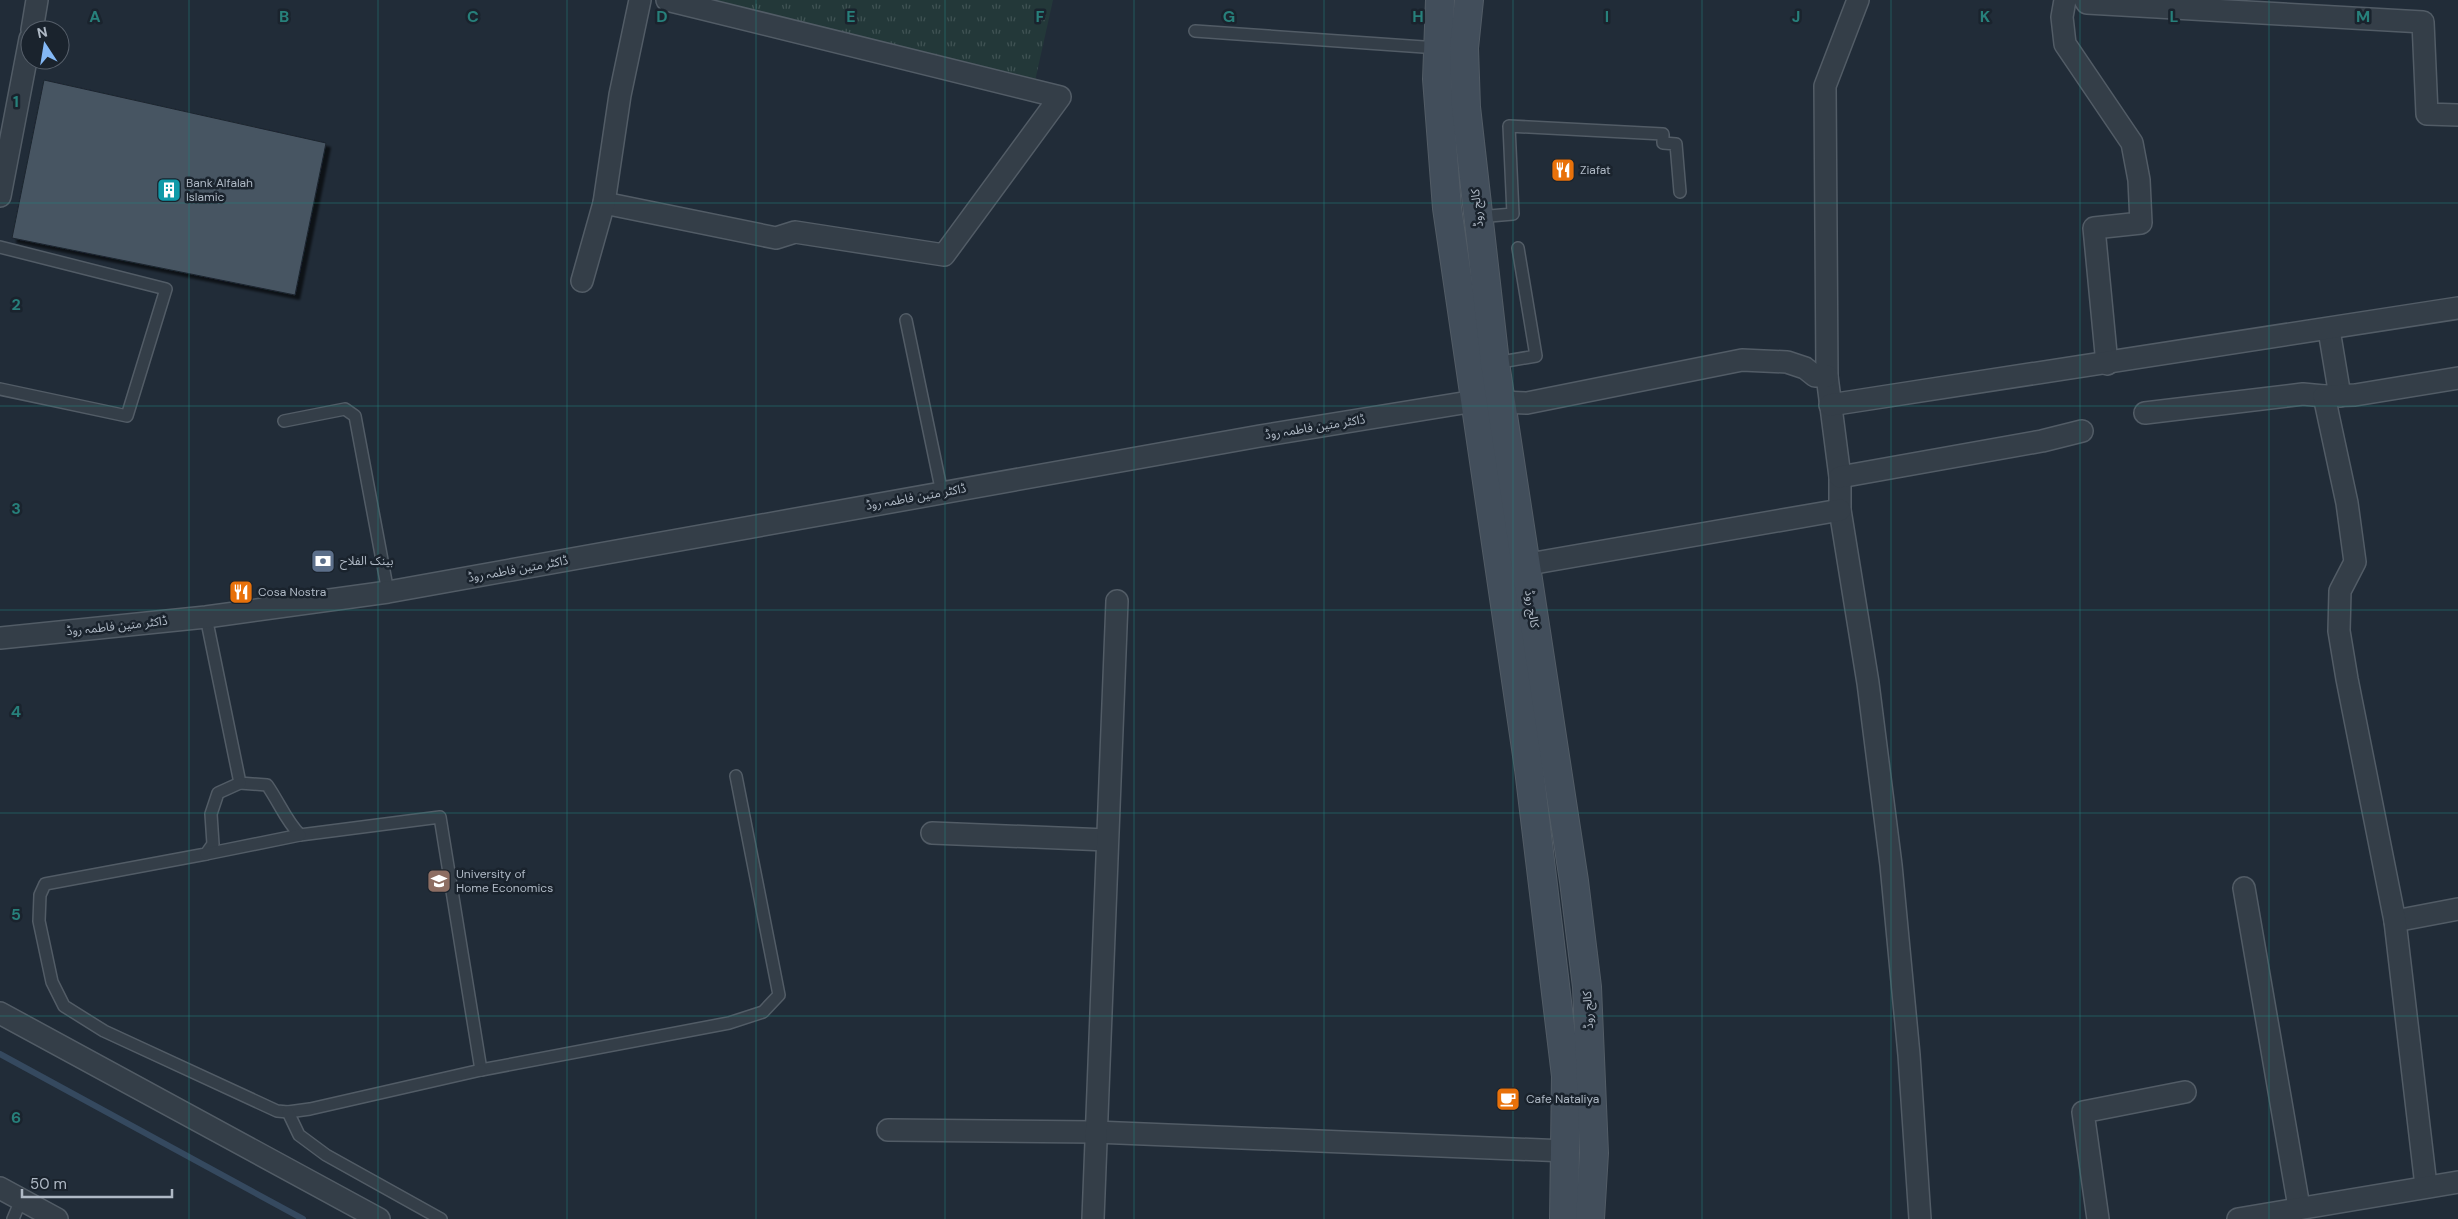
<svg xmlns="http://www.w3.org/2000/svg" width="2458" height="1219" viewBox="0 0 2458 1219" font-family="'DM Sans','Noto Sans Arabic',sans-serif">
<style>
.grass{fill:url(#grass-tufts)}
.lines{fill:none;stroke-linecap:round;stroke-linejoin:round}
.stream{stroke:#35495f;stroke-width:6}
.building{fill:#475462;stroke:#1c252f;filter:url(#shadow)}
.lane-casing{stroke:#525c66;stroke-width:14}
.street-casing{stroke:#525c66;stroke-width:24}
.secondary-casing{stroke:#525c66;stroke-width:30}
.lane{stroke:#343e48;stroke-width:11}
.street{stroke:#343e48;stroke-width:21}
.secondary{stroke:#424e5b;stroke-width:28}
.grid{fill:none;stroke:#27807b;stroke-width:1;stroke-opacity:0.55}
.labels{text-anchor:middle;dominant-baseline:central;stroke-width:5;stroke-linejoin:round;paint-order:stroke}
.poi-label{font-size:12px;fill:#afb9c5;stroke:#1a232d;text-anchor:start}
.street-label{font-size:12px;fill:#afb9c5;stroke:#1a232d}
.grid-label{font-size:16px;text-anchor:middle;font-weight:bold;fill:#27807b;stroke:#1a232d;stroke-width:5;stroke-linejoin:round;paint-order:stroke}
</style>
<defs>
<pattern id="grass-tufts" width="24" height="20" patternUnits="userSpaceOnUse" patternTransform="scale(1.25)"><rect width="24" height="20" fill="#233839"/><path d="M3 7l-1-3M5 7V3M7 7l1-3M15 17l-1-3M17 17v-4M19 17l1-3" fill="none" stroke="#405354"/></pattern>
<filter id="shadow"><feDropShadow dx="4.5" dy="4.5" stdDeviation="1" flood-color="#0009"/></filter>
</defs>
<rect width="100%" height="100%" fill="#212c38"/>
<polygon class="grass" points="689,0 1053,0 1033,90"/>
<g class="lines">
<polyline class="stream" points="0,1054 303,1219"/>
</g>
<polygon class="building" points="44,80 326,143 295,295 12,238"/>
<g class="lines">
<g class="lane-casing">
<g id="lane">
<polyline points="1195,31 1438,48"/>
<polyline points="1478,217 1513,214 1509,126 1663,134 1663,143 1676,144 1680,192"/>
<polyline points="0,247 166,289 127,416 0,389"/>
<polyline points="906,320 942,493"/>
<polyline points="1495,363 1536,356 1518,248"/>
<polyline points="284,421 345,409 355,416 388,592"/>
<path d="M206,617l34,166 27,2c12,17 19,36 33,50l140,-18 41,253 248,-47 34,-11 16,-17 -43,-219"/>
<polyline points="240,783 218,793 211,814 213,844 206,854 45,884 40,895 39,921 52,982 64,1006 104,1031 277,1111 288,1112 310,1109 481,1070"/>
<polyline points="206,854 300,835"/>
<polyline points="288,1112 299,1135 326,1155 441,1219"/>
<polyline points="13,1219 21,1200"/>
</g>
</g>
<g class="street-casing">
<g id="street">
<polyline points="1858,0 1825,86 1827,376 1840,477 1840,510 1868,683 1891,865 1909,1055 1920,1219"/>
<polyline points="2065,0 2062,17 2065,44 2132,143 2139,180 2141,223 2094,228 2107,364"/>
<polyline points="2085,0 2087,3 2423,22 2427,114 2458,115"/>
<polyline points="32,30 37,0"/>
<polyline points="0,196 30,39"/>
<polyline points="604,203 776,238 795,232 944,255 1060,97 667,0"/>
<polyline points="582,281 604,203 620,95 640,0"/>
<polyline points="2329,330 2340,396"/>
<polyline points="1830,405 2458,308"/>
<polyline points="2145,413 2303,394 2324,396"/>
<polyline points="1840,477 2042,441 2082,431"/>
<polyline points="1512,567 1840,510"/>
<polyline points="0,638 206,617 388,592 1260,436 1475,401 1527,403 1742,360 1787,362 1805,368 1815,376 1827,376"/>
<polyline points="932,833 1107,840"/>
<polyline points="2244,888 2299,1207"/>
<polyline points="2395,921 2458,909"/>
<polyline points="0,1013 379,1219"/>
<polyline points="888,1130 1095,1132 1566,1151"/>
<polyline points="2426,1186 2395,921 2347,679 2339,631 2340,591 2355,562 2347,503 2324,396 2355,395 2458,378"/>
<polyline points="0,1188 57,1219"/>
<polyline points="1093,1219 1117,601"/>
<polyline points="2098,1219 2083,1112 2185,1092"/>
<polyline points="2238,1219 2458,1182"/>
</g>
</g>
<g class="secondary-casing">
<g id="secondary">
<polyline points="1440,0 1437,79 1447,208 1529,769 1566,1076 1564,1219"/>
<polyline points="1469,0 1464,48 1466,107 1495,363 1574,881 1587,987 1594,1153 1590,1219"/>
</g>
</g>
<use href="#lane" class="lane"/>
<use href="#street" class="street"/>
<use href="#secondary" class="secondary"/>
</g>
<path class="grid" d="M189,0v1219M378,0v1219M567,0v1219M756,0v1219M945,0v1219M1134,0v1219M1324,0v1219M1513,0v1219M1702,0v1219M1891,0v1219M2080,0v1219M2269,0v1219M0,203h2458M0,406h2458M0,610h2458M0,813h2458M0,1016h2458"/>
<defs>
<g id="restaurant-square" transform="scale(1.25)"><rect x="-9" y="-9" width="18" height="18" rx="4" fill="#e8710a" stroke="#1a232d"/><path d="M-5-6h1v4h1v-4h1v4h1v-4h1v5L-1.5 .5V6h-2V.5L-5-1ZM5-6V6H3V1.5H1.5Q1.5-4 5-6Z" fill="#fff"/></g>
<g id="building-square" transform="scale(1.25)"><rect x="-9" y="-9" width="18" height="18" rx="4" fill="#0f9aa8" stroke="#1a232d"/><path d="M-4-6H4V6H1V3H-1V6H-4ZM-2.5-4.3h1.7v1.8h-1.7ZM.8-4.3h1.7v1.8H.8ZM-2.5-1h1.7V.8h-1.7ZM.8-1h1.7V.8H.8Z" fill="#fff"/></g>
<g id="bank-square" transform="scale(1.25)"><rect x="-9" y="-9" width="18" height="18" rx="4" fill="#5c6f8a" stroke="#1a232d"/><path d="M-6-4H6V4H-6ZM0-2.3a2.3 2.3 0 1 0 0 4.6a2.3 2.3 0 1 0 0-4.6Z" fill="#fff"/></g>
<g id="university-square" transform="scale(1.25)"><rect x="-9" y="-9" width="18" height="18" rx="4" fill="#8d6e63" stroke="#1a232d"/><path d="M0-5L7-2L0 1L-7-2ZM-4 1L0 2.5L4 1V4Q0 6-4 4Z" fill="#fff"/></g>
<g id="cafe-square" transform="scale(1.25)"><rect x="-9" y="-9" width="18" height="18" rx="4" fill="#e8710a" stroke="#1a232d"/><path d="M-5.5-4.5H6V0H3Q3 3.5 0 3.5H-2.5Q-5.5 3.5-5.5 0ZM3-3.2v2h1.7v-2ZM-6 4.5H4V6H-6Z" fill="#fff"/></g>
</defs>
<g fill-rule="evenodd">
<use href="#restaurant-square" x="1563" y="170"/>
<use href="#building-square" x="169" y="190"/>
<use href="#bank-square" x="323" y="561"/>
<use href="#restaurant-square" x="241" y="592"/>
<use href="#university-square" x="439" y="881"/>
<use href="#cafe-square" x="1508" y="1099"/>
</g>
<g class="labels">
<g class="poi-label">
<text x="1580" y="170">Ziafat</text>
<text x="186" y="183">Bank Alfalah<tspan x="186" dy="14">Islamic</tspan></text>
<text x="340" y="561">بینک الفلاح</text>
<text x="258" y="592">Cosa Nostra</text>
<text x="456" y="874">University of<tspan x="456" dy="14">Home Economics</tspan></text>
<text x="1526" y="1099">Cafe Nataliya</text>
</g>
<g class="street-label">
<text transform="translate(1477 208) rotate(-96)">کالج روڈ</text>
<text transform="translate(1315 427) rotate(-9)">ڈاکٹر متین فاطمہ روڈ</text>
<text transform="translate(916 497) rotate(-10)">ڈاکٹر متین فاطمہ روڈ</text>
<text transform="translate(518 569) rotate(-10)">ڈاکٹر متین فاطمہ روڈ</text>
<text transform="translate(1532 609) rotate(81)">کالج روڈ</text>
<text transform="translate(117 626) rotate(-6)">ڈاکٹر متین فاطمہ روڈ</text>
<text transform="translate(1588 1010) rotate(-93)">کالج روڈ</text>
</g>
</g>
<g class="grid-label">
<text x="95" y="22">A</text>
<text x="284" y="22">B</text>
<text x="473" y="22">C</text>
<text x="662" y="22">D</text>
<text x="851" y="22">E</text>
<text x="1040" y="22">F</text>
<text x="1229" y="22">G</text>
<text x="1418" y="22">H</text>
<text x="1607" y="22">I</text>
<text x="1796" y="22">J</text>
<text x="1985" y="22">K</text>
<text x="2174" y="22">L</text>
<text x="2363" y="22">M</text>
<text x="16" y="107">1</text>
<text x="16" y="310">2</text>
<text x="16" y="514">3</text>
<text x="16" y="717">4</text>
<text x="16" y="920">5</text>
<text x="16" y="1123">6</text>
</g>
<g transform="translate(45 45) rotate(348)"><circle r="24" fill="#1a232d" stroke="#565f6a"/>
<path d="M0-4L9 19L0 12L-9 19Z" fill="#83b8f6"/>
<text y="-8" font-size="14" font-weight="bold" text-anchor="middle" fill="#afb9c5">N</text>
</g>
<path d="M22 1189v8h150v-8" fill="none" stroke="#afb9c5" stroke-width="2.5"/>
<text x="30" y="1189" font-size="15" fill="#afb9c5" stroke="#1a232d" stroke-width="4" paint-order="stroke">50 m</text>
</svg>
